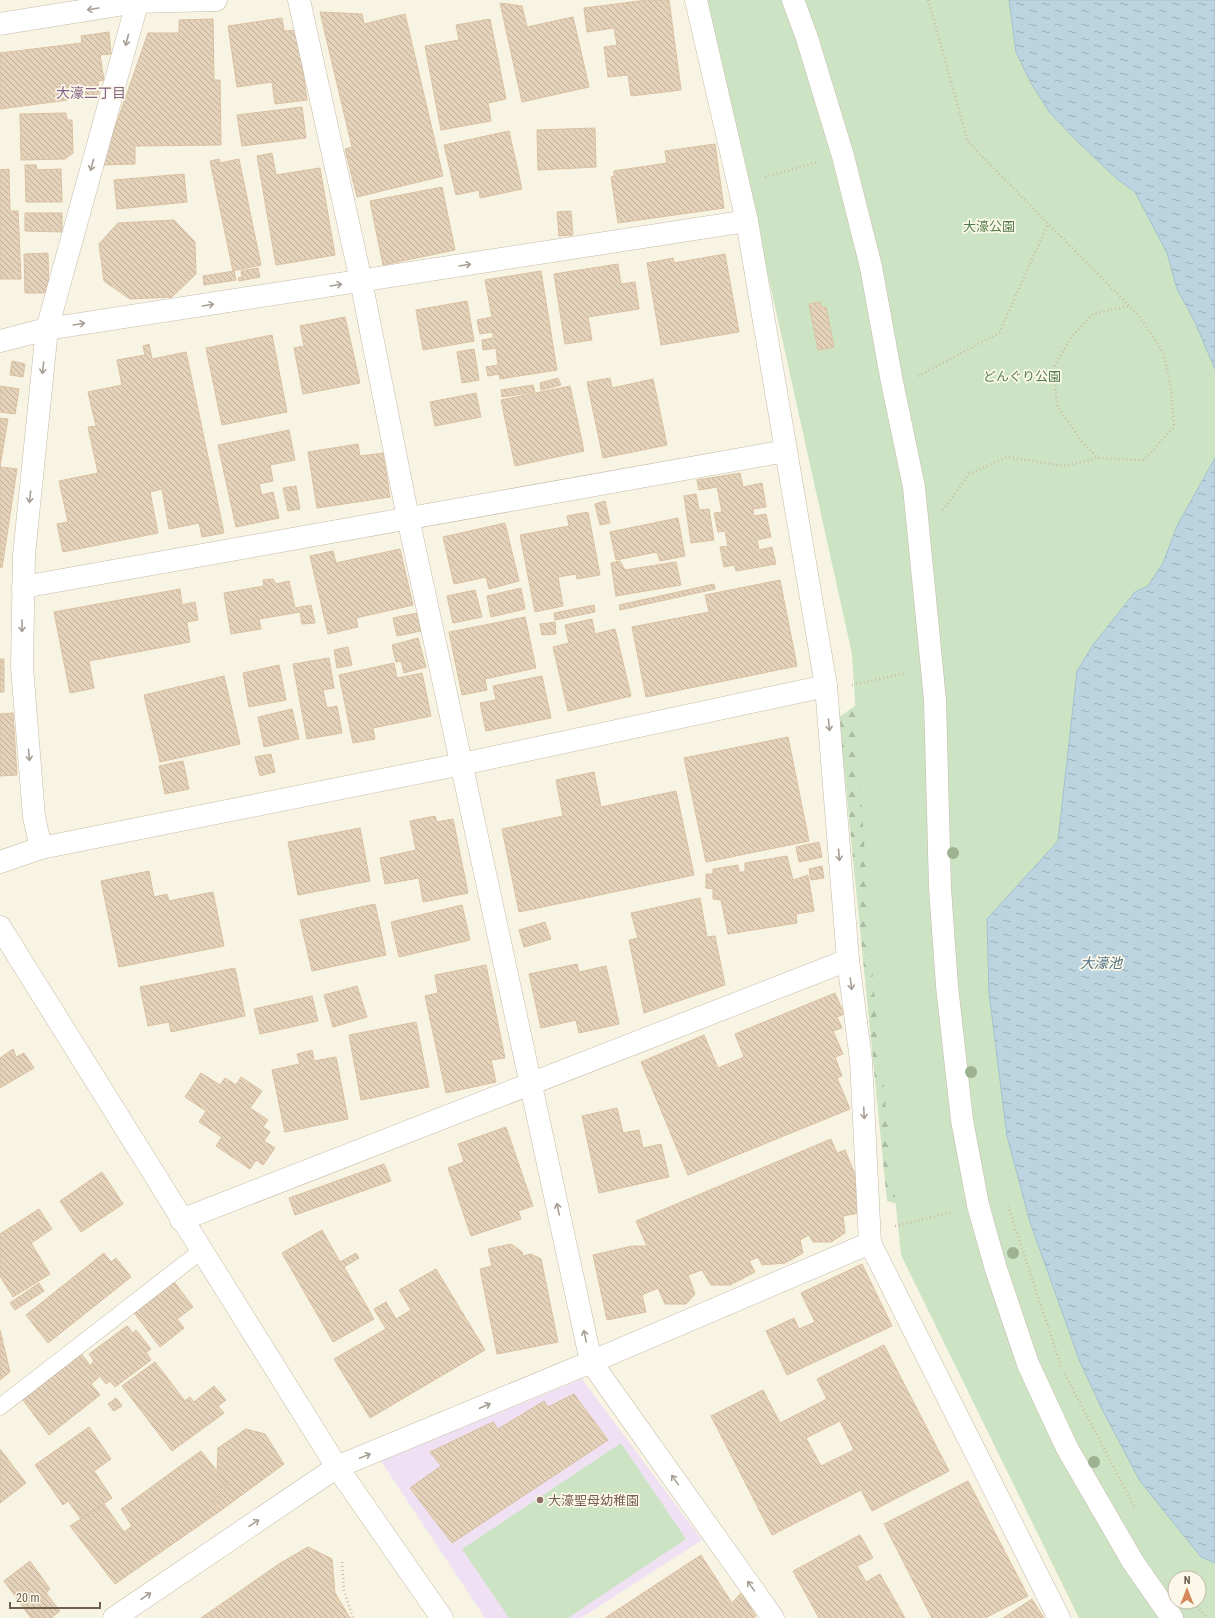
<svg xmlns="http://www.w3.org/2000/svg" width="1215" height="1618" viewBox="0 0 1215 1618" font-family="'Roboto Condensed','Noto Sans JP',sans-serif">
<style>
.education{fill:#f0e0f4}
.forest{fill:url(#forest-firs)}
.park{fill:#cce4c4;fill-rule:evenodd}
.water{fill:url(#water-ripples);stroke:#a3c1cf}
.building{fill:url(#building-back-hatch);stroke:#dac1a1;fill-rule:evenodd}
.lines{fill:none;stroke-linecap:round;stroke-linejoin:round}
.lane-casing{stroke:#c5baa9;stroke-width:17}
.street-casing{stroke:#c5baa9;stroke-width:23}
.secondary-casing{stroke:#c7bca7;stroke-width:23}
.path{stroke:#cebba3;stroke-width:2.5;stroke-dasharray:1 3;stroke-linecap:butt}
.lane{stroke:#fff;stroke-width:16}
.street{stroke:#fff;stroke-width:22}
.secondary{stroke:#fff;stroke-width:22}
.tree{fill:#9db290}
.oneway{stroke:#a79e94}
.education-dot{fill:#8d6e63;stroke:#fcf8e9;stroke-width:1.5}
.labels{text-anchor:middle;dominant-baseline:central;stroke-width:3.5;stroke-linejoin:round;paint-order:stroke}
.park-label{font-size:13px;fill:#537c4d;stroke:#fcf8e9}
.education-label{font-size:13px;fill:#785e54;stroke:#fcf8e9;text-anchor:start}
.neighbourhood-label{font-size:14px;fill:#836589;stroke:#fcf8e9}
.water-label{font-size:14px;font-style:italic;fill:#4d7284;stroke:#fcf8e9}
</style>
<defs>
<pattern id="forest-firs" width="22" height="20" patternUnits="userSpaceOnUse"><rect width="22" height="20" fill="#cce4c4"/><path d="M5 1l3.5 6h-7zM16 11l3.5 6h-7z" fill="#aabca1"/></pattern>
<pattern id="water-ripples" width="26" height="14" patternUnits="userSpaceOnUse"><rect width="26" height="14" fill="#bbd4df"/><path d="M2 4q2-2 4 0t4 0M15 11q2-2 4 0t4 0" fill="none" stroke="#9cafb7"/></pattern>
<pattern id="building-back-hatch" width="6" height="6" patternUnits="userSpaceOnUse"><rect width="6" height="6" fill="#e5d2ba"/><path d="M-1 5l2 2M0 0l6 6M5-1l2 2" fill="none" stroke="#beae99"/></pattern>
</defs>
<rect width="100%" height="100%" fill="#f8f4e3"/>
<polygon class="education" points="582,1379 702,1540 581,1618 485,1618 381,1461"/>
<polygon class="forest" points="865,699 920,1210 887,1201 839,717"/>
<g class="park">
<path d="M707,0h508v1618h-136l-178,-363 -28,-273 -21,-328zM1175,1578h24v24h-24z"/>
<polygon points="621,1443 686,1539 568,1618 509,1618 462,1549"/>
</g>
<g class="water">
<polygon points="1009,0 1215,0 1215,369 1194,320 1177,289 1167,253 1135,192 1117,179 1077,141 1050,113 1031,83 1016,52"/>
<polygon points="1215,458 1215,1563 1201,1557 1140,1481 1103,1411 1080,1362 1030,1222 1007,1136 989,993 987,919 1058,841 1077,671 1093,645 1135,592 1148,586 1163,563 1177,526"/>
</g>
<g class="building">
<polygon points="647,0 669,0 681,90 631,96 628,75 608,77 604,47 617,45 614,28 587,32 584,8"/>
<polygon points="500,3 522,6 527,27 573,17 589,87 522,102"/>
<polygon points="320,12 362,14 364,24 405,14 443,176 357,197 345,149 352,147"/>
<polygon points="282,18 284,31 297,30 307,100 275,104 272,82 237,87 228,26"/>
<polygon points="213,19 214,80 220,80 221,145 135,146 135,164 102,165 148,33 179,33 179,20"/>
<polygon points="490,19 506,99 488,103 491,121 441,130 425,46 459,40 456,25"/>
<polygon points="109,32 111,54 100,55 104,80 98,81 99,94 86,96 85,86 67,88 68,100 0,109 0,53 82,43 81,36"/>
<polygon points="302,107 306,138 242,146 237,115"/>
<polygon points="66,113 67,120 72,120 73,153 65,159 21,160 20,114"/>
<polygon points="595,128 596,167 538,170 537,130"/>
<polygon points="509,131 522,189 480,198 479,190 456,195 444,145"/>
<polygon points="715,144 724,208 618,223 611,177 614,176 614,171 667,163 665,151"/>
<polygon points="272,153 276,175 320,168 335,255 276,265 257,156"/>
<polygon points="219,159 220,163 239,159 261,265 233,271 210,161"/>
<polygon points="25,165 36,165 37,170 61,169 62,202 26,202"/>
<polygon points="9,169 10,211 18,211 21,279 0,279 0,170"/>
<polygon points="184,174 187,202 117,209 114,180"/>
<polygon points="442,187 455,250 383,265 370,201"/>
<polygon points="571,211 573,235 559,236 557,212"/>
<polygon points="25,213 62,213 62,232 25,231"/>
<polygon points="174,220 195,242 196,274 172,297 130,299 104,281 99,244 118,223"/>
<polygon points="48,253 49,293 25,293 24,254"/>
<polygon points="725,254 739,332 661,345 647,263 673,258 674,263"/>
<polygon points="618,264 621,284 635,282 639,309 588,317 592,340 565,344 554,274"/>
<polygon points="258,268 260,277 239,281 238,278 242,277 241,271"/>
<polygon points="234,271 236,280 204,285 203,276"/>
<polygon points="541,271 557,370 500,379 499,374 488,376 486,367 498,365 496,348 483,350 482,340 493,338 493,332 480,334 477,320 492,317 485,280"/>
<polygon points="467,301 474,341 423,350 416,310"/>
<polygon points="820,302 821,308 826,307 834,347 818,350 809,304"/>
<polygon points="345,317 360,383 303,394 294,348 304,346 300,326"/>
<polygon points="272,335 287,412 222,425 206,348"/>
<polygon points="149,344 152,359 186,352 224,533 202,537 199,523 169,529 162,489 150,492 158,533 63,552 57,524 68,522 59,481 98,473 88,427 96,426 88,392 122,385 117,360 145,355 143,346"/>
<polygon points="474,349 479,380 462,383 457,352"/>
<polygon points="12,361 25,364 23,377 10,375"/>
<polygon points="558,378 561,385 541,390 540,383"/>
<polygon points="610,378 612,388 653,379 667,445 603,458 587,382"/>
<polygon points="533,385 535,392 502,397 501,390"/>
<polygon points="0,386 19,389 15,414 0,412"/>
<polygon points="570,386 584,451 515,466 501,400"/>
<polygon points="476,393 481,417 435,426 430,402"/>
<polygon points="0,418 8,419 0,467 17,469 2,568 0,567"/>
<polygon points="289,430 295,460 270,465 273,481 259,484 262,495 273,492 279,518 236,527 218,445"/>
<polygon points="358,444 360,456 383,453 390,497 317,508 308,452"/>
<polygon points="740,473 743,487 762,483 766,507 753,509 754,516 766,514 771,537 757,540 759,550 772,547 776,564 736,571 734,565 724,567 720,547 728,546 725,531 718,532 714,513 722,512 717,487 699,490 697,480"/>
<polygon points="296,486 300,509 288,511 283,488"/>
<polygon points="696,494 699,510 709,509 714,540 691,543 684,496"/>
<polygon points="605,501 610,523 600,525 595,504"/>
<polygon points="588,512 600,575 577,579 576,574 558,577 563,606 535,612 520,535 569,526 567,516"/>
<polygon points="678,518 685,556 660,561 657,552 616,560 610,532"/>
<polygon points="505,523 519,581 489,589 486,577 454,584 443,537"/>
<polygon points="400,549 413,605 356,618 358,627 328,634 310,556 333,551 336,563"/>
<polygon points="620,561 625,570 676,562 681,585 616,596 611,563"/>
<polygon points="273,579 276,584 289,581 295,608 311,605 315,623 302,624 300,612 259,619 261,629 231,634 224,593 264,586 263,580"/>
<polygon points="780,580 797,666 646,697 632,627 709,612 705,595"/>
<polygon points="714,584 715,589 620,610 619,605"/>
<polygon points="521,588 525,609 491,617 487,596"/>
<polygon points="180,589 182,605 195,602 198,620 187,622 190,642 89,661 94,688 70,693 54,612"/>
<polygon points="475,590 482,617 453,623 447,596"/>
<polygon points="594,605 595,612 555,620 554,613"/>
<polygon points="417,613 421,631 397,636 393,618"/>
<polygon points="525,617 536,668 485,679 487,690 462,695 449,632"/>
<polygon points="592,619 595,634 615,629 631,696 568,711 553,647 569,643 565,625"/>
<polygon points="555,622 556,634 542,635 540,624"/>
<polygon points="418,638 426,667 404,673 401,661 396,662 392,645"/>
<polygon points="348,647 352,665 337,668 334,650"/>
<polygon points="329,658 334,688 323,690 327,708 337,706 342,733 307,739 293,664"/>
<rect x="0" y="659" width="4" height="33"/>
<polygon points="394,663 397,678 422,673 431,716 373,728 375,739 353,743 339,675"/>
<polygon points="279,665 286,700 249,707 243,673"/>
<polygon points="224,676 240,744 160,762 144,695"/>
<polygon points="542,676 551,718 486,731 480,703 496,700 493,686"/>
<polygon points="292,709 299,739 264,747 258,717"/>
<polygon points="13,713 17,775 0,776 0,714"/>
<polygon points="788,737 809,841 706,862 684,758"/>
<polygon points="271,754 275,772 260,776 255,757"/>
<polygon points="183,761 189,789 165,794 159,766"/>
<polygon points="594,772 601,807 676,791 694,875 519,912 502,829 563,816 556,780"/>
<polygon points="435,816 437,822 453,819 468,893 423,902 419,878 385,884 380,858 416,850 410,821"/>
<polygon points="360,828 370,881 298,895 288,842"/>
<polygon points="819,842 822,857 799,862 796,847"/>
<polygon points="787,856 793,880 808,875 814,911 796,914 797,923 728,934 721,900 713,899 713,889 706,888 706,874 713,874 713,869 738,865 739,872 745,872 745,863"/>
<polygon points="822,866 824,878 811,880 809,869"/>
<polygon points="149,871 154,897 167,894 169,901 213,892 224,946 119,967 101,881"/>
<polygon points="700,898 707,937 715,936 725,985 644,1013 629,940 638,938 631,913"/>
<polygon points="375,904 386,955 312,971 300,920"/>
<polygon points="462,905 470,940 399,957 391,922"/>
<polygon points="545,922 551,939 524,947 519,930"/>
<polygon points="577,964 579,972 606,966 619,1024 579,1033 576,1020 541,1028 529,974"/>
<polygon points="486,965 505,1058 491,1060 496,1082 446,1093 425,996 438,993 435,975"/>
<polygon points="235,968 245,1016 171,1032 169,1022 148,1026 140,987"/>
<polygon points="357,986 367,1017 333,1027 324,995"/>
<polygon points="835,993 844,1014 837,1017 842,1028 833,1031 843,1054 835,1057 842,1076 837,1078 850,1109 688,1175 641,1062 704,1035 718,1068 744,1057 735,1034"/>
<polygon points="312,996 318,1021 260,1034 254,1009"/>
<polygon points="416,1022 429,1087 361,1100 349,1035"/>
<polygon points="13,1049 16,1057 24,1053 34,1068 0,1088 0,1058"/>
<polygon points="312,1050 314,1061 336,1057 348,1119 285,1132 272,1070 300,1064 297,1054"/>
<polygon points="201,1073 220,1085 225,1078 236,1085 241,1077 262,1091 250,1108 268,1120 263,1127 270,1132 264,1141 275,1148 263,1165 256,1160 250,1169 216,1146 222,1137 199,1122 206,1111 185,1097"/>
<polygon points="617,1108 623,1133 639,1130 643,1148 661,1144 669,1177 599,1193 582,1116"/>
<polygon points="506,1127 533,1206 518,1211 521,1219 471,1236 448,1168 464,1162 458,1144"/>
<polygon points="831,1139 837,1153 845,1150 856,1177 859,1213 843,1216 845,1233 831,1242 813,1242 809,1235 800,1240 803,1253 785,1263 762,1265 758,1257 749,1261 755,1272 730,1285 711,1285 702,1270 688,1275 695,1294 686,1304 665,1304 658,1288 642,1295 646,1312 607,1320 593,1255 632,1246 647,1246 636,1221"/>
<polygon points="384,1164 391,1181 295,1215 289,1198"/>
<polygon points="102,1172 123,1204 81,1232 60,1201"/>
<polygon points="39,1209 52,1229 31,1243 50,1274 13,1297 0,1276 0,1234"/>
<polygon points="322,1230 340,1262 356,1253 359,1258 344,1267 374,1319 333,1342 282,1253"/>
<polygon points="511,1244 522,1252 523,1256 531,1254 541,1259 558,1342 497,1354 480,1269 492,1266 488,1249"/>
<polygon points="104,1253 111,1262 116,1258 131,1277 48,1343 26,1315"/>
<polygon points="862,1264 892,1326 787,1375 766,1331 794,1318 799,1329 815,1322 801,1293"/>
<polygon points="436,1269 485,1350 370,1418 334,1359 386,1329 374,1309 386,1302 396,1319 411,1310 399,1290"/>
<polygon points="172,1279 193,1307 177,1319 184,1328 160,1347 132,1310"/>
<polygon points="39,1283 44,1291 15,1310 10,1303"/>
<polygon points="127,1326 133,1333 136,1330 151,1349 146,1352 151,1360 115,1387 110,1381 106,1384 91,1364 94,1361 89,1354"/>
<polygon points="0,1330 10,1372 0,1380"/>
<path d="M884,1345l65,126 -77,40 -11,-21 -89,45 -61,-119 52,-26 17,33 47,-24 -10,-20zM840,1421l14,29 -33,16 -15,-28z"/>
<polygon points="80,1352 99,1377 91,1384 100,1395 49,1435 23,1400 34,1391 32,1390"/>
<polygon points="155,1362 185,1401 190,1397 194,1402 214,1386 226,1400 218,1406 224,1413 172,1451 122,1386"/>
<polygon points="574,1394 608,1440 452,1543 410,1488 441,1466 430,1452 493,1422 498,1429 544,1401 548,1407"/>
<polygon points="116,1398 122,1406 114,1411 108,1404"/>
<polygon points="89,1427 111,1459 94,1471 112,1498 81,1519 68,1501 63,1505 35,1465"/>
<polygon points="246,1429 265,1434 284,1464 220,1511 212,1501 228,1485 217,1473 218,1448"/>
<polygon points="0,1449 26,1483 0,1503"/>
<polygon points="201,1451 228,1485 212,1501 220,1511 115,1584 70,1526 104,1504 124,1532 132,1526 121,1509"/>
<polygon points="968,1481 1028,1596 985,1618 932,1618 884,1524"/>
<polygon points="860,1535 873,1558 857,1566 866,1582 880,1574 905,1618 819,1618 793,1571"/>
<polygon points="308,1547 332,1559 335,1593 350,1618 201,1618 279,1564"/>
<polygon points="701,1555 732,1603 741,1593 756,1616 753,1618 605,1618"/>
<polygon points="30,1561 50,1589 46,1593 60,1611 51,1618 31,1618 4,1581"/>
<polygon points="1032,1599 1044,1618 1003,1618"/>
</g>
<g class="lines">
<g class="lane-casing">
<polyline id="lane" points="0,1407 201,1251"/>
</g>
<g class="street-casing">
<g id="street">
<polyline points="299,0 361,281 408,518 591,1362 773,1618"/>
<polyline points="793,0 807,38 843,156 871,267 892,382 914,487 935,700 940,888 947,986 962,1120 978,1205 996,1269 1028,1364 1067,1448 1133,1562 1172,1618"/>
<polyline points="0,24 137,2 216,0"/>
<polyline points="0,341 47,329 747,221"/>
<polyline points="23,587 786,451"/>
<polyline points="826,686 848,960 861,1060 870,1243 1059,1618"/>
<polyline points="41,848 34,817 22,667 24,555 47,329 138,0"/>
<polyline points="181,1220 848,960"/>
<polyline points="114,1618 337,1467 591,1362 870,1243"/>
</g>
</g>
<g class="secondary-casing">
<g id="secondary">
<polyline points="0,862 41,848 462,764 826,686 747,221 696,0"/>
<polyline points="0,927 337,1467 442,1618"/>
</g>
</g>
<g class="path">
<polyline points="928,0 968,142 1140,317 1164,354 1171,389 1174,427 1144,460 1098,458 1083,443 1057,406 1054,367 1072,336 1093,314 1128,306"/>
<polyline points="765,177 818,162"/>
<polyline points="918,376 999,333 1048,224"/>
<polyline points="943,510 969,474 1007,457 1064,466 1098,458"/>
<polyline points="852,685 906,673"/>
<polyline points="1008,1206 1061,1366"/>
<polyline points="895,1226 952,1212"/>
<polyline points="1065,1374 1134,1506"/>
<polyline points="342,1562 344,1591 353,1618"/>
<polyline points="1197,1606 1207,1618"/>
</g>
<use href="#lane" class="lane"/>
<use href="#street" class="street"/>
<use href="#secondary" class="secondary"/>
</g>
<g class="tree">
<circle cx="953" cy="853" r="6"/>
<circle cx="971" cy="1072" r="6"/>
<circle cx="1013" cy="1253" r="6"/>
<circle cx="1094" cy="1462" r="6"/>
</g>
<defs><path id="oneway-shaft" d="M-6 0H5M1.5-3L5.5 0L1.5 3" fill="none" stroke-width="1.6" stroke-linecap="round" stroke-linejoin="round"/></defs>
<g class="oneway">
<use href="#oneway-shaft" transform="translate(93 9) rotate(171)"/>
<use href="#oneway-shaft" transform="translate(127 40) rotate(105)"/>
<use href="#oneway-shaft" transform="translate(92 165) rotate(105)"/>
<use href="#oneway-shaft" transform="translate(465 265) rotate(-9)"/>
<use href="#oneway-shaft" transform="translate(336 285) rotate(-9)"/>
<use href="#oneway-shaft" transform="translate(208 305) rotate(-9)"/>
<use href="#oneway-shaft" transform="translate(79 324) rotate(-9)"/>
<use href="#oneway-shaft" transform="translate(43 368) rotate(96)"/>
<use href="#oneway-shaft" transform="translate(30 497) rotate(96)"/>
<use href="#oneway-shaft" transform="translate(22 626) rotate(90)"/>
<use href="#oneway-shaft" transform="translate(829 725) rotate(85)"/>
<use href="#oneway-shaft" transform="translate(29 755) rotate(85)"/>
<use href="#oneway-shaft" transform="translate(839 855) rotate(85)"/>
<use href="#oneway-shaft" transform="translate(851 984) rotate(82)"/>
<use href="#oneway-shaft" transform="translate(864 1113) rotate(87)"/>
<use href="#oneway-shaft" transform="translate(558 1209) rotate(-102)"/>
<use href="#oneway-shaft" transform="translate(585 1336) rotate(-102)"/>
<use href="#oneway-shaft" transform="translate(485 1406) rotate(-23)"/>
<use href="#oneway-shaft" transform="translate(365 1456) rotate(-22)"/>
<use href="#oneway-shaft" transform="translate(675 1480) rotate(-125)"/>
<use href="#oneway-shaft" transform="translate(254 1523) rotate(-34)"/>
<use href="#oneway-shaft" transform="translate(751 1586) rotate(-125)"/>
<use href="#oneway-shaft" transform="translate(146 1596) rotate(-34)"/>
</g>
<circle class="education-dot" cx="540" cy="1500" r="4"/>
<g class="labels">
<g class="park-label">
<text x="989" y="226">大濠公園</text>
<text x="1022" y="376">どんぐり公園</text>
</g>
<g class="education-label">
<text x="548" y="1500">大濠聖母幼稚園</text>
</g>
<g class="neighbourhood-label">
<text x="91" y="93">大濠二丁目</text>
</g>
<g class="water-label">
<text x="1101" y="963">大濠池</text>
</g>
</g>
<g transform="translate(1187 1590)"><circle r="19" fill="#fcf8e9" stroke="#c3baab"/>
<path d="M0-3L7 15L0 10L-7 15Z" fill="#d28858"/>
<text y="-6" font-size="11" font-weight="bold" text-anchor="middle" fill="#6d5e4d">N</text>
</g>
<path d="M10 1602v6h90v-6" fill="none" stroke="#6d5e4d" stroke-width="2"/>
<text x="16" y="1602" font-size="12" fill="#6d5e4d" stroke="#fcf8e9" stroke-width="3" paint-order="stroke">20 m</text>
</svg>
